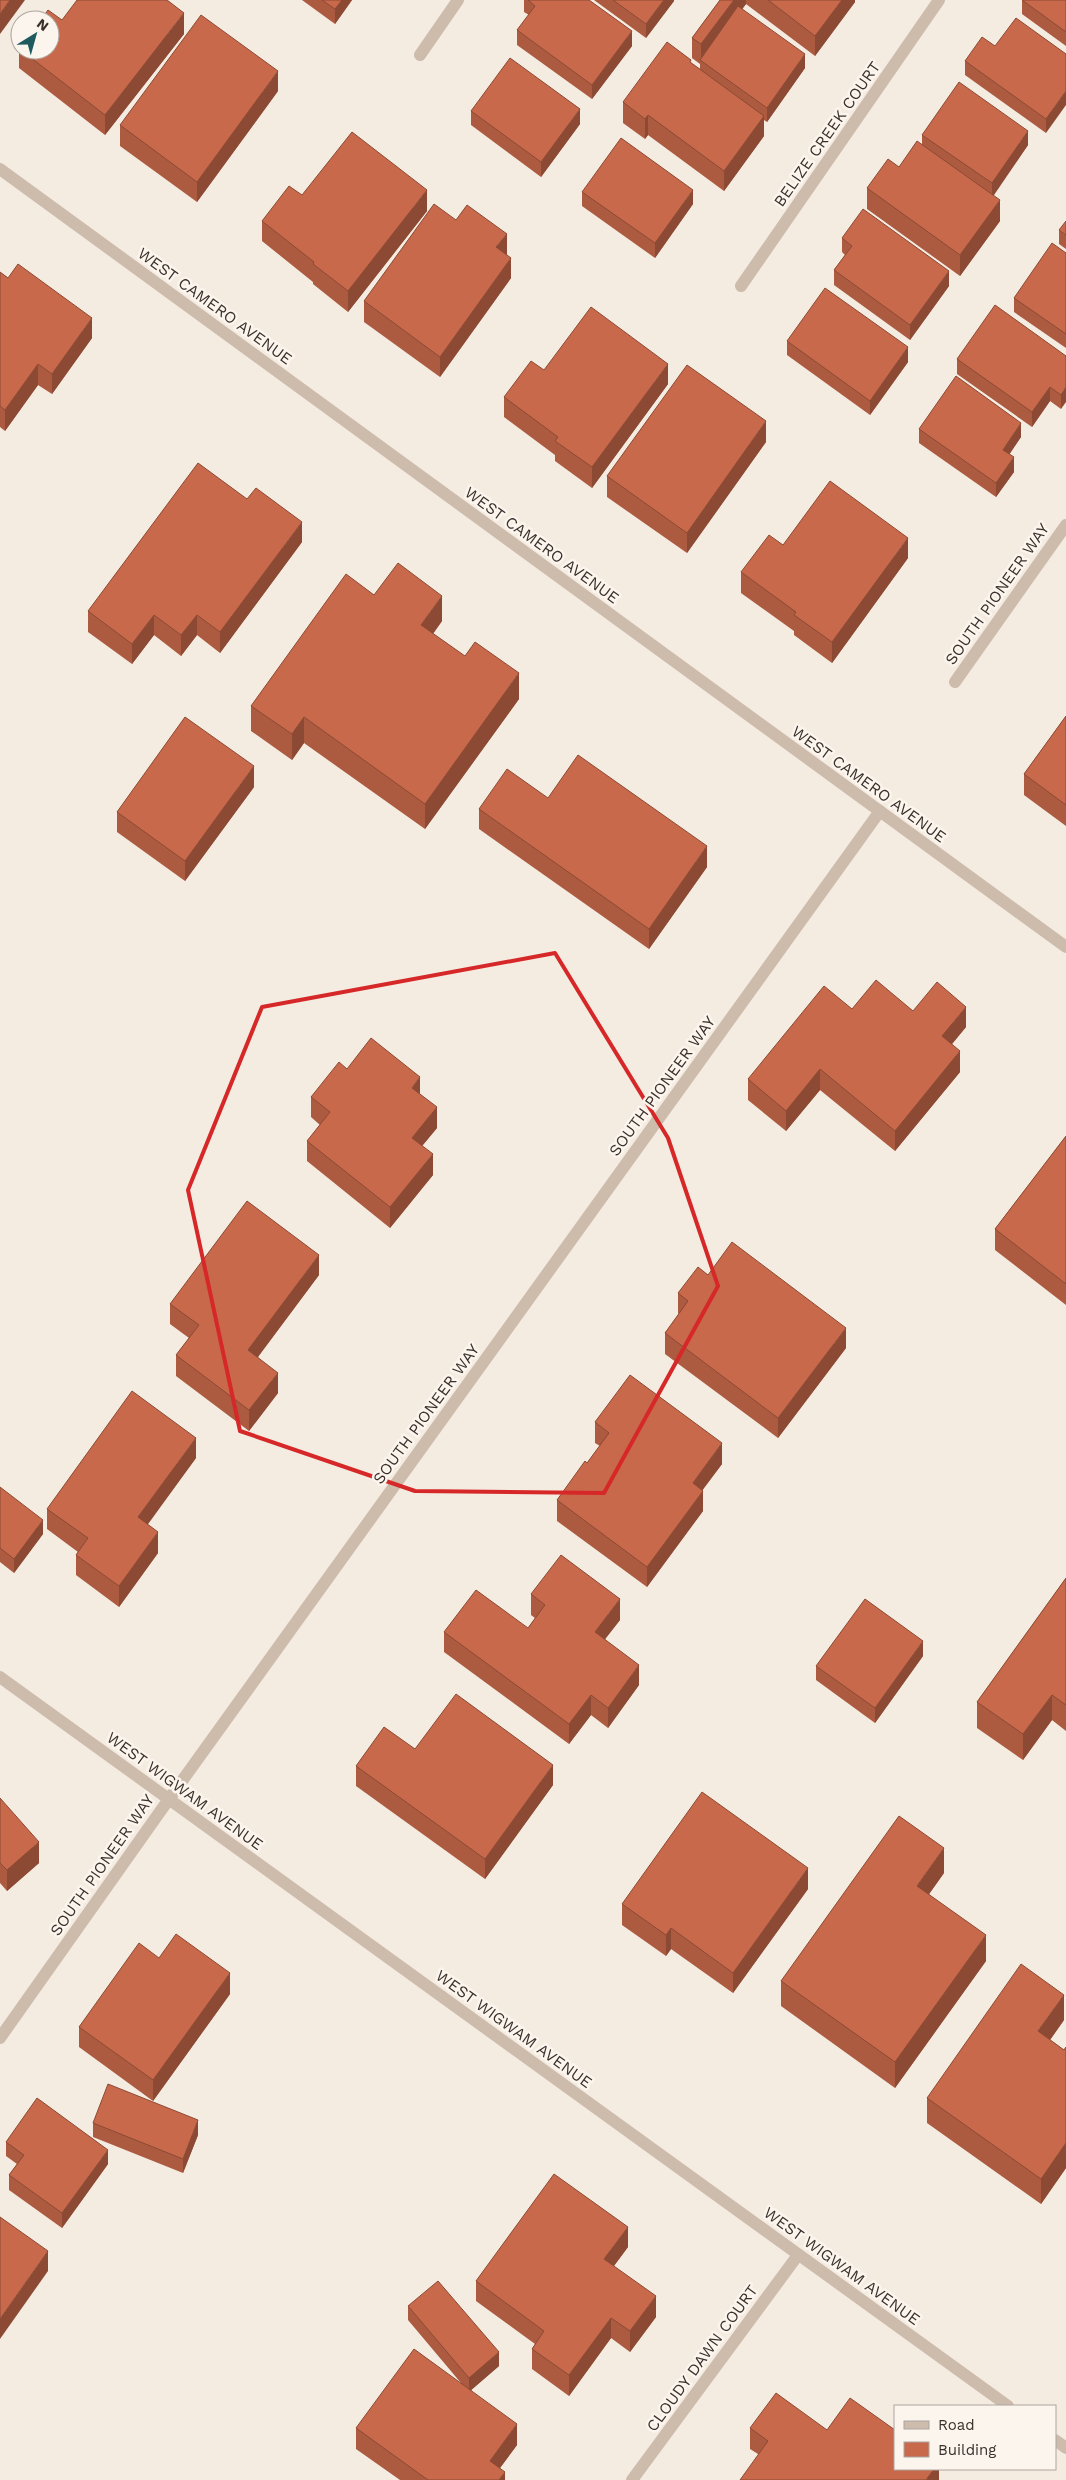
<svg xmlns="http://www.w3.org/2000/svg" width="1066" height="2480" viewBox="0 0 1066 2480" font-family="'Work Sans',sans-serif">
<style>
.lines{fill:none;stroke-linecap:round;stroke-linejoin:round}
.minor{stroke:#cdbbac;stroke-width:12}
.wall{fill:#ac5a40}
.shaded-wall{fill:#8c4a34}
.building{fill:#c8694b;stroke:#8c4a34}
.marked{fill:none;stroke:#d62828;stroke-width:4;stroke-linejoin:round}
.labels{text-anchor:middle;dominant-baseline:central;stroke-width:5;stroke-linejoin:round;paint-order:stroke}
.street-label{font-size:16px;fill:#3b302b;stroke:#fbf5ee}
</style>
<rect width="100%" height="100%" fill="#f4ebe1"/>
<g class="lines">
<g class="minor">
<polyline points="420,55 458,0"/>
<polyline points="0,169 1066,947"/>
<polyline points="741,286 939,0"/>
<polyline points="955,682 1066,525"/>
<polyline points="0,1677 1008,2406"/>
<polyline points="0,2038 169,1799 880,811"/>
<polyline points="1055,2440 1066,2448"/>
<polyline points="632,2480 798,2255"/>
</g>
</g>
<g class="wall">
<polygon points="302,0 352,0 335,24"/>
<polygon points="524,0 589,0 632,46 592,99 517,45 517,30 529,15 524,12"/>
<polygon points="594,0 674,0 674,1 646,38"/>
<polygon points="720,0 855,0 855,2 815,56 746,4 742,9 805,68 767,122 764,120 764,136 724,191 648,135 645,139 623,123 623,102 691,63 700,69 700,64 692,58 692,38"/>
<polygon points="1022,0 1066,0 1066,46 1022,14"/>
<polygon points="184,34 105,135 19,68 19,48 20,47 20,50 50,50"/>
<polygon points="995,46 1066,54 1046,133 965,75 965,61"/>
<polygon points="278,91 197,202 120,146 120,125"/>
<polygon points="471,111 580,124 541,177 471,125"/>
<polygon points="922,135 1028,145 993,195 1000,221 960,276 867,209 867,188 899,167 922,144"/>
<polygon points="582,192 693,204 655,258 582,206"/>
<polygon points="302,195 427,211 348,312 313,284 313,282 262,241 262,221"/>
<polygon points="456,220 507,254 511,278 440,377 364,322 364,301"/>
<polygon points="1059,230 1066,235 1066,249 1059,244"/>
<polygon points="842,238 949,286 910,340 834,285 834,270 845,255 842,252"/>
<polygon points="1066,253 1066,348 1014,312 1014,298"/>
<polygon points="0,272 92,338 52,394 38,385 5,431 0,427"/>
<polygon points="787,341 908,362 870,415 787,355"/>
<polygon points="1066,356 1061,409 1050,401 1032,427 957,374 957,359"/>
<polygon points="544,370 668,384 592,488 555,461 555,455 504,417 504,397"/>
<polygon points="919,429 1021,437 1009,454 1014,472 996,497 919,443"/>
<polygon points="766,442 687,553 607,497 607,476"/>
<polygon points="302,542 220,653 197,635 181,656 154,635 132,664 88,632 88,611"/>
<polygon points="783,545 908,558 832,663 794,635 794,631 741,593 741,572"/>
<polygon points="374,595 442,621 433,634 519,699 425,829 304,743 292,760 251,731 251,706"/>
<polygon points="1066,716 1066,826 1024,795 1024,774"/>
<polygon points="254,787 185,881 117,832 117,812"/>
<polygon points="548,798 707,867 649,949 479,829 479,809"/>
<polygon points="852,1009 913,1011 966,1027 952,1044 960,1072 895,1151 820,1090 786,1131 748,1100 748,1079"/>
<polygon points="347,1069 420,1094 437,1128 422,1146 433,1175 390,1228 307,1161 307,1141 320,1125 311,1117 311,1097"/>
<polygon points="1066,1136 1066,1305 995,1250 995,1229"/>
<polygon points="319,1275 258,1357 278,1393 249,1431 176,1376 176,1355 189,1338 170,1324 170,1304"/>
<polygon points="678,1293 846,1348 778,1438 665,1354 665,1333 679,1314 678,1313"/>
<polygon points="595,1422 722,1464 702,1490 703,1511 647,1587 557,1521 557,1500 587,1463 600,1446 595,1443"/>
<polygon points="196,1458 147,1524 158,1553 119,1607 76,1575 76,1555 78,1552 47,1529 47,1509"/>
<polygon points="0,1487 43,1534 14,1573 0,1562"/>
<polygon points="1066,1578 1066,1731 1052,1720 1023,1760 977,1728 977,1702"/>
<polygon points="531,1594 620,1620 605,1639 639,1685 608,1728 591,1715 569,1744 444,1652 444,1632 528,1628 535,1618 531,1615"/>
<polygon points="923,1656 875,1723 816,1680 816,1666"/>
<polygon points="415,1749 553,1785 485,1879 356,1786 356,1766"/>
<polygon points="0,1798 39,1863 7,1891 0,1883"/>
<polygon points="944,1873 929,1894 986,1961 895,2088 781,2006 781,1981"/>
<polygon points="808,1889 733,1993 671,1949 666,1956 622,1925 622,1904"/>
<polygon points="159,1958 230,1994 153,2101 79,2047 79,2027"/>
<polygon points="1064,2020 1050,2040 1064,2050 1066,2047 1066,2168 1041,2204 927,2123 927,2098"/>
<polygon points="93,2123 198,2135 183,2173 93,2137"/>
<polygon points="6,2142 108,2164 62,2228 9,2190 9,2175 17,2164 6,2156"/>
<polygon points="628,2247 614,2266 656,2317 630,2352 611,2338 569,2396 532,2369 532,2349 535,2344 476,2301 476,2281"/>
<polygon points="408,2306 499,2366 471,2390 517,2445 500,2468 505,2480 400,2480 356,2449 356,2428 461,2383 408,2320"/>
<polygon points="750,2428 827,2430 939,2469 939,2480 758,2454 750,2449"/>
</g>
<g class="shaded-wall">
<polygon points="10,0 25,0 0,34 0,14"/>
<polygon points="342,0 352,0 335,24 335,9"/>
<polygon points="664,0 674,0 674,1 646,38 646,24"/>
<polygon points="734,0 746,0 746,4 703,62 701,61 701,44"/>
<polygon points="842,0 855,0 855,2 815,56 815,36"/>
<polygon points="184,13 184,34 105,135 105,115"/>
<polygon points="632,31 632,46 592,99 592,85"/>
<polygon points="805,54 805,68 767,122 767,108"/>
<polygon points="278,71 278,91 197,202 197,182"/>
<polygon points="1066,91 1066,105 1046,133 1046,119"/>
<polygon points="580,109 580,124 541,177 541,162"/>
<polygon points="648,115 648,135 645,139 645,119"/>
<polygon points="764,116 764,136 724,191 724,171"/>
<polygon points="1028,131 1028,145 992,198 992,183"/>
<polygon points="427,190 427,211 348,312 348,291"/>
<polygon points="693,190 693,204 655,258 655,243"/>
<polygon points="1000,200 1000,221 960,276 960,255"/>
<polygon points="507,234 507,254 496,268 496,247"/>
<polygon points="511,258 511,278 440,377 440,357"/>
<polygon points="949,271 949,286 910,340 910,325"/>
<polygon points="92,318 92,338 52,394 52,374"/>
<polygon points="908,347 908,362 870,415 870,401"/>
<polygon points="38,364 38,385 5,431 5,410"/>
<polygon points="668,364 668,384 592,488 592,467"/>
<polygon points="1050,387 1050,401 1032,427 1032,412"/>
<polygon points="1066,387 1066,402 1061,409 1061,395"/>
<polygon points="766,421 766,442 687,553 687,533"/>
<polygon points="1021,423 1021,437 1003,464 1003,450"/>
<polygon points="1014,457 1014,472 996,497 996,483"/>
<polygon points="302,522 302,542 220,653 220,632"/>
<polygon points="908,538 908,558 832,663 832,642"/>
<polygon points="442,596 442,621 421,650 421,625"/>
<polygon points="154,615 154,635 132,664 132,644"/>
<polygon points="197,615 197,635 181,656 181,635"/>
<polygon points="519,673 519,699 425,829 425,804"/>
<polygon points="304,717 304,743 292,760 292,734"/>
<polygon points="254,766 254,787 185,881 185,861"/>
<polygon points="707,846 707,867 649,949 649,929"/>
<polygon points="966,1007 966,1027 942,1056 942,1036"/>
<polygon points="960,1051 960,1072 895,1151 895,1131"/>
<polygon points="820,1069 820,1090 786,1131 786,1111"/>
<polygon points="420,1077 420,1098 412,1088"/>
<polygon points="437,1107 437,1128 412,1158 412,1138"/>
<polygon points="433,1154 433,1175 390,1228 390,1207"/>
<polygon points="319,1255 319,1275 248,1370 248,1350"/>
<polygon points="846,1328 846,1348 778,1438 778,1418"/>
<polygon points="278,1373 278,1393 249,1431 249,1410"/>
<polygon points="196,1438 196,1458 138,1538 138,1517"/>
<polygon points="722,1443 722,1464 693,1503 693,1483"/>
<polygon points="703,1491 703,1511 647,1587 647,1567"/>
<polygon points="43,1520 43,1534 14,1573 14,1559"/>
<polygon points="158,1532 158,1553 119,1607 119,1586"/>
<polygon points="620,1599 620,1620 595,1652 595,1632"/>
<polygon points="923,1641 923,1656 875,1723 875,1708"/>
<polygon points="639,1665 639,1685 608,1728 608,1708"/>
<polygon points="591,1695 591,1715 569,1744 569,1724"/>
<polygon points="1052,1695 1052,1720 1023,1760 1023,1734"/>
<polygon points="553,1765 553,1785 485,1879 485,1859"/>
<polygon points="39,1842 39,1863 7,1891 7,1870"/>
<polygon points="944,1848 944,1873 917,1911 917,1886"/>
<polygon points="808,1868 808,1889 733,1993 733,1973"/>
<polygon points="671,1928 671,1949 666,1956 666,1935"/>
<polygon points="986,1935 986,1961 895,2088 895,2062"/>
<polygon points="230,1973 230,1994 153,2101 153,2080"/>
<polygon points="1064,1995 1064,2020 1038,2057 1038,2031"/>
<polygon points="198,2120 198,2135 183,2173 183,2159"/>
<polygon points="1066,2143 1066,2168 1041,2204 1041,2179"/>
<polygon points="108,2150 108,2164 62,2228 62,2213"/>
<polygon points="628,2227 628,2247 604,2279 604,2259"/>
<polygon points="48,2251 48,2271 0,2339 0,2319"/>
<polygon points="656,2296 656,2317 630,2352 630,2331"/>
<polygon points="611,2318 611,2338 569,2396 569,2375"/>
<polygon points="499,2352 499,2366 469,2392 469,2378"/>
<polygon points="517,2424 517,2445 491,2480 490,2461"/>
<polygon points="934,2469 939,2469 939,2480 926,2480"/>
<polygon points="505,2472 505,2480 499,2480"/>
</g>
<g class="building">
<polygon points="0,0 10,0 0,14"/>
<polygon points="77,0 167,0 184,13 105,115 21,50 50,50 50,20 41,20 48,10 62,20"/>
<polygon points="322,0 342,0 335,9"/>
<polygon points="528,0 589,0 632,31 592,85 517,30 535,6"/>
<polygon points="613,0 664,0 646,24"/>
<polygon points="720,0 734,0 701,44 692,38"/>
<polygon points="768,0 842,0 815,36"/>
<polygon points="1022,0 1066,0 1066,32"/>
<polygon points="738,6 805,54 767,108 700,60"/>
<polygon points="201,15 278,71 197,182 120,125"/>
<polygon points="1016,18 1066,54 1066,91 1046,119 965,61 982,37 995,46"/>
<polygon points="667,42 691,60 690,62 764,116 724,171 648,115 645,119 623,102"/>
<polygon points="510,58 580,109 541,162 471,111"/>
<polygon points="959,82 1028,131 992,183 922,135"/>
<polygon points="352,132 427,190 348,291 313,264 314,262 262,221 289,186 302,195"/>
<polygon points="621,138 693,190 655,243 582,192"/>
<polygon points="917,141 1000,200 960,255 867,188 888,159 899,167"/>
<polygon points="434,204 456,220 467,205 507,234 496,247 511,258 440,357 364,301"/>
<polygon points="863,209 949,271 910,325 834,270 852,246 842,238"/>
<polygon points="1066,221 1066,235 1059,230"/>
<polygon points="1052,243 1066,253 1066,334 1014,298"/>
<polygon points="18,264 92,318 52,374 38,364 5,410 0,406 0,272 8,278"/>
<polygon points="825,288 908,347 870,401 787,341"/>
<polygon points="995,305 1066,356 1066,387 1061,395 1050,387 1032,412 957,359"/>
<polygon points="591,307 668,364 592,467 555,441 558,437 504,397 531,361 544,370"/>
<polygon points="687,365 766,421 687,533 607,476"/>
<polygon points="956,376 1021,423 1003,450 1014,457 996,483 919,429"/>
<polygon points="198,463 247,499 256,488 302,522 220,632 197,615 181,635 154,615 132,644 88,611"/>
<polygon points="830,481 908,538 832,642 794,615 796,612 741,572 769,535 783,545"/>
<polygon points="398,563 442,596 421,625 465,656 475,642 519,673 425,804 304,717 292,734 251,706 346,574 374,595"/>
<polygon points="1066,716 1066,805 1024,774"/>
<polygon points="185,717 254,766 185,861 117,812"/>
<polygon points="578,755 707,846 649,929 479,809 507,769 548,798"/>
<polygon points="876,980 913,1011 937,982 966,1007 942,1036 960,1051 895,1131 820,1069 786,1111 748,1079 824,986 852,1009"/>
<polygon points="371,1038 420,1077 412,1088 437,1107 412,1138 433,1154 390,1207 307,1141 330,1112 311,1097 339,1062 347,1069"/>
<polygon points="1066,1136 1066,1284 995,1229"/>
<polygon points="247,1201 319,1255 248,1350 278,1373 249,1410 176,1355 199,1325 170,1304"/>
<polygon points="732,1242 846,1328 778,1418 665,1333 688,1301 678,1293 698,1267 708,1275"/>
<polygon points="630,1375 722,1443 693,1483 703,1491 647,1567 557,1500 585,1461 587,1463 609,1433 595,1422"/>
<polygon points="132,1391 196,1438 138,1517 158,1532 119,1586 76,1555 88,1538 47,1509"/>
<polygon points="0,1487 43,1520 14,1559 0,1548"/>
<polygon points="561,1555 620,1599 595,1632 639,1665 608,1708 591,1695 569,1724 444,1632 476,1590 528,1628 545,1605 531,1594"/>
<polygon points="1066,1578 1066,1705 1052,1695 1023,1734 977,1702"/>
<polygon points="865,1599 923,1641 875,1708 816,1666"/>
<polygon points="456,1694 553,1765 485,1859 356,1766 384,1727 415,1749"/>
<polygon points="702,1792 808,1868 733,1973 671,1928 666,1935 622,1904"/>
<polygon points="0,1798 39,1842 7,1870 0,1863"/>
<polygon points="899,1816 944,1848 917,1886 986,1935 895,2062 781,1981"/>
<polygon points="176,1934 230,1973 153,2080 79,2027 139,1943 159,1958"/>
<polygon points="1021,1964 1064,1995 1038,2031 1064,2050 1066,2047 1066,2143 1041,2179 927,2098"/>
<polygon points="108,2084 198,2120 183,2159 93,2123"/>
<polygon points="37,2098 108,2150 62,2213 9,2175 24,2155 6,2142"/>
<polygon points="554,2174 628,2227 604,2259 656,2296 630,2331 611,2318 569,2375 532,2349 544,2331 476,2281"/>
<polygon points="0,2217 48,2251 0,2319"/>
<polygon points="438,2281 499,2352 469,2378 408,2306"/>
<polygon points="414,2349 517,2424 490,2461 505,2472 499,2480 428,2480 356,2428"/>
<polygon points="776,2393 827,2430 850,2398 895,2430 895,2469 934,2469 926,2480 740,2480 768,2441 750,2428"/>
</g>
<path class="marked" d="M555,953l113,185 50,148 -114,207 -189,-2 -175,-60 -52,-241 74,-183z"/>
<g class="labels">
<g class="street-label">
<text transform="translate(827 134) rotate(-55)">BELIZE CREEK COURT</text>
<text transform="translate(215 306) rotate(36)">WEST CAMERO AVENUE</text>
<text transform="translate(542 545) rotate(36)">WEST CAMERO AVENUE</text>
<text transform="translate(997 594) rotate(-55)">SOUTH PIONEER WAY</text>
<text transform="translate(869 784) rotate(36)">WEST CAMERO AVENUE</text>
<text transform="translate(662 1086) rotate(-54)">SOUTH PIONEER WAY</text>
<text transform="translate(426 1414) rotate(-54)">SOUTH PIONEER WAY</text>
<text transform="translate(185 1791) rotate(36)">WEST WIGWAM AVENUE</text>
<text transform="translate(102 1865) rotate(-55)">SOUTH PIONEER WAY</text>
<text transform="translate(514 2029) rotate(36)">WEST WIGWAM AVENUE</text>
<text transform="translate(842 2266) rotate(36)">WEST WIGWAM AVENUE</text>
<text transform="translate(702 2358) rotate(-54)">CLOUDY DAWN COURT</text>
</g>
</g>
<rect x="894" y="2405" width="162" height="65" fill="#fbf5ee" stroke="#aea6a0"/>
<rect x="904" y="2421" width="25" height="8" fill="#cdbbac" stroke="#aea6a0"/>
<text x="938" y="2430" font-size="15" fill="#3b302b">Road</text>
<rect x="904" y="2442" width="25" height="15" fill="#c8694b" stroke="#aea6a0"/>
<text x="938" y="2455" font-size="15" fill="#3b302b">Building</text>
<g transform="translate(35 35) rotate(37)"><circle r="24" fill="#fbf5ee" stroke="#aea6a0"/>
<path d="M0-4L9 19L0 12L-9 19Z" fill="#1f5a5e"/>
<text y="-8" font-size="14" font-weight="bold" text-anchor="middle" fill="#3b302b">N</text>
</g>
</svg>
